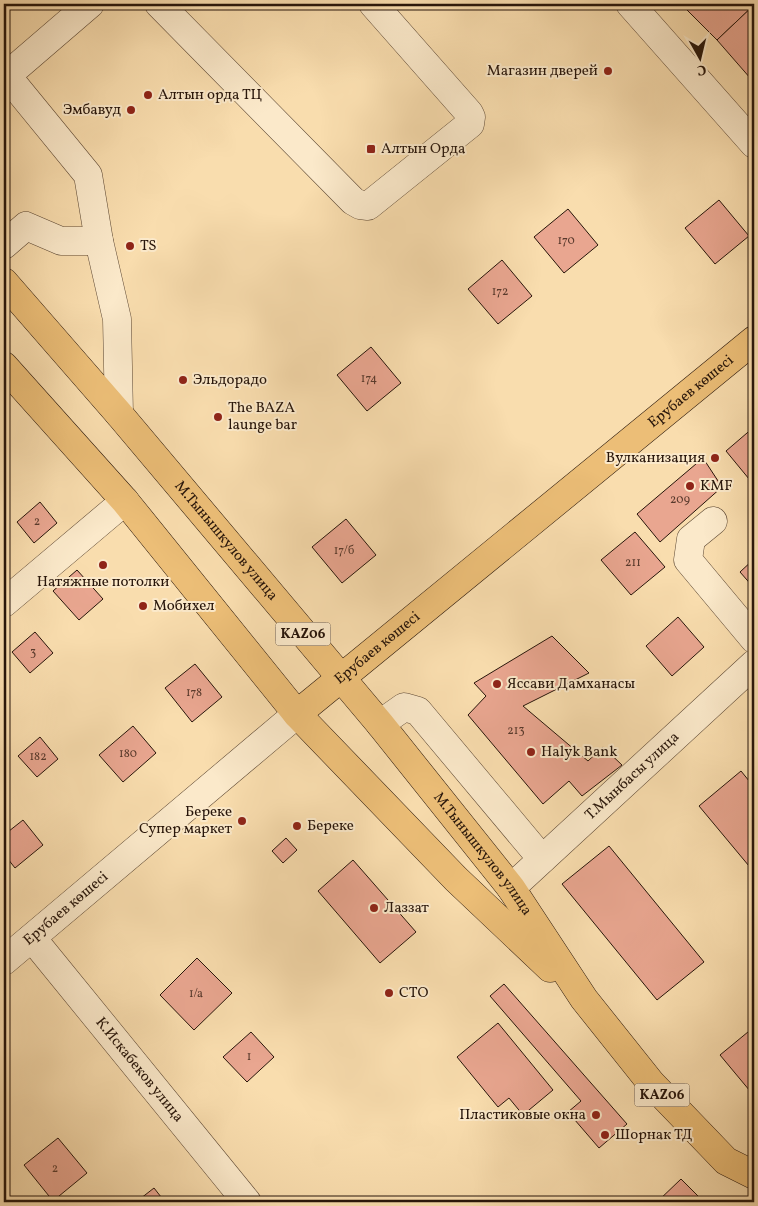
<svg xmlns="http://www.w3.org/2000/svg" width="758" height="1206" viewBox="0 0 758 1206" font-family="Vollkorn,serif">
<style>
.building{fill:#e9a690;stroke:#27150a}
.lines{fill:none;stroke-linecap:round;stroke-linejoin:round}
.minor-casing{stroke:#5c4733;stroke-width:29}
.major-casing{stroke:#27150a;stroke-width:29}
.minor{stroke:#fbe9ca;stroke-width:28}
.major{stroke:#ecbe77;stroke-width:28}
.poi-dot{fill:#8f2418;stroke:#fbe9ca;stroke-width:2}
.labels{text-anchor:middle;dominant-baseline:central;stroke-width:4;stroke-linejoin:round;paint-order:stroke}
.number-label{font-size:12px;fill:#58392c}
.shield{fill:#fbe9ca;stroke:#675544;stroke-width:1}
.shield-label{font-size:14px;font-weight:bold;fill:#27150a}
.poi-label{font-size:15px;fill:#27150a;stroke:#fbe9ca;text-anchor:start}
.street-label{font-size:15px;fill:#27150a;stroke:#fbe9ca}
</style>
<rect width="100%" height="100%" fill="#f9ddae"/>
<filter id="stains"><feTurbulence type="fractalNoise" baseFrequency=".004" numOctaves="4"/><feColorMatrix values="0 0 0 0 .2 0 0 0 0 .09 0 0 0 0 .02 0 0 0 .5 -.17"/></filter>
<radialGradient id="worn" r=".72"><stop offset=".6" stop-color="#630" stop-opacity="0"/><stop offset="1" stop-color="#630" stop-opacity=".3"/></radialGradient>
<g class="building">
<polygon points="681,4 754,4 754,5 717,40"/>
<polygon points="754,5 754,77 751,79 717,40"/>
<polygon points="719,200 749,236 715,264 685,228"/>
<polygon points="568,209 598,245 564,273 534,237"/>
<polygon points="502,260 532,296 498,324 468,289"/>
<polygon points="371,347 401,383 367,411 337,375"/>
<polygon points="754,427 754,485 726,451"/>
<polygon points="703,458 722,487 660,542 637,514"/>
<polygon points="40,502 57,523 34,543 17,522"/>
<polygon points="346,519 376,555 342,583 312,547"/>
<polygon points="635,532 665,567 631,595 601,560"/>
<polygon points="754,559 754,588 740,572"/>
<polygon points="77,570 103,599 79,620 53,591"/>
<polygon points="678,617 704,647 672,676 646,646"/>
<polygon points="35,632 53,653 30,673 12,652"/>
<polygon points="552,636 589,673 523,706 588,761 603,747 622,765 582,796 569,781 543,804 468,715 486,696 474,683"/>
<polygon points="195,664 222,697 192,722 165,688"/>
<polygon points="133,726 156,753 123,782 99,755"/>
<polygon points="40,737 58,759 37,777 18,756"/>
<polygon points="741,771 754,787 754,861 749,866 699,806"/>
<polygon points="23,820 43,845 15,868 4,854 4,835"/>
<polygon points="286,838 297,850 283,863 272,851"/>
<polygon points="609,846 704,962 657,1000 562,884"/>
<polygon points="353,860 416,932 380,963 318,891"/>
<polygon points="197,958 232,993 194,1030 160,995"/>
<polygon points="504,984 627,1124 599,1148 568,1112 581,1101 490,996"/>
<polygon points="498,1023 553,1090 523,1115 509,1098 498,1107 457,1057"/>
<polygon points="754,1027 754,1087 750,1091 720,1055"/>
<polygon points="251,1032 274,1057 247,1082 223,1057"/>
<polygon points="58,1138 87,1173 53,1201 24,1165"/>
<polygon points="681,1179 704,1202 657,1202"/>
<polygon points="154,1188 165,1202 136,1202"/>
</g>
<g class="lines">
<g class="minor-casing">
<g id="minor">
<polyline points="159,4 353,201 360,205 368,206 470,124 471,117 469,113 373,4"/>
<polyline points="630,4 754,144"/>
<polyline points="7,76 88,175 99,241 117,319 119,414"/>
<polyline points="4,78 90,4"/>
<polyline points="4,245 26,226 61,241 99,241"/>
<polyline points="713,521 691,539 688,560 754,639"/>
<polyline points="4,603 125,501"/>
<polyline points="380,724 404,707 418,711 542,859"/>
<path id="s1" d="M511,888l243,-224"/>
<path id="s2" d="M32,938l215,264"/>
<path id="s3" d="M4,961l293,-247"/>
</g>
</g>
<g class="major-casing">
<g id="major">
<path id="s4" d="M4,282l115,132 261,310 131,164 73,111 67,84 75,78 28,14"/>
<polyline points="4,366 125,501 297,714 456,879 550,968"/>
<path id="s5" d="M297,714l457,-374"/>
</g>
</g>
<use href="#minor" class="minor"/>
<use href="#major" class="major"/>
</g>
<g class="poi-dot">
<circle cx="608" cy="71" r="5"/>
<circle cx="148" cy="95" r="5"/>
<circle cx="131" cy="110" r="5"/>
<rect x="366" y="144" width="10" height="10" rx="2.5"/>
<circle cx="130" cy="246" r="5"/>
<circle cx="183" cy="380" r="5"/>
<circle cx="218" cy="417" r="5"/>
<circle cx="715" cy="458" r="5"/>
<circle cx="690" cy="486" r="5"/>
<circle cx="103" cy="565" r="5"/>
<circle cx="143" cy="606" r="5"/>
<circle cx="497" cy="684" r="5"/>
<circle cx="531" cy="752" r="5"/>
<circle cx="242" cy="821" r="5"/>
<circle cx="297" cy="826" r="5"/>
<circle cx="374" cy="908" r="5"/>
<circle cx="389" cy="993" r="5"/>
<circle cx="596" cy="1115" r="5"/>
<circle cx="605" cy="1135" r="5"/>
</g>
<g class="labels">
<g class="number-label">
<text x="566" y="241">170</text>
<text x="500" y="292">172</text>
<text x="369" y="379">174</text>
<text x="680" y="500">209</text>
<text x="37" y="522">2</text>
<text x="344" y="551">17/б</text>
<text x="633" y="563">211</text>
<text x="33" y="653">3</text>
<text x="194" y="693">178</text>
<text x="516" y="731">213</text>
<text x="128" y="754">180</text>
<text x="38" y="757">182</text>
<text x="196" y="994">1/a</text>
<text x="249" y="1057">1</text>
<text x="55" y="1169">2</text>
</g>
<g class="shield">
<rect x="275.5" y="622.5" width="55" height="23" rx="4"/>
<rect x="634.5" y="1083.5" width="55" height="23" rx="4"/>
</g>
<g class="shield-label">
<text x="303" y="634">KАZ06</text>
<text x="662" y="1095">KАZ06</text>
</g>
<g class="poi-label">
<text x="598" y="71" text-anchor="end">Магазин дверей</text>
<text x="158" y="95">Алтын орда ТЦ</text>
<text x="121" y="110" text-anchor="end">Эмбавуд</text>
<text x="381" y="149">Алтын Орда</text>
<text x="140" y="246">TS</text>
<text x="193" y="380">Эльдорадо</text>
<text x="228" y="408">The BAZA<tspan x="228" dy="17">launge bar</tspan></text>
<text x="705" y="458" text-anchor="end">Вулканизация</text>
<text x="700" y="486">KMF</text>
<text x="103" y="582" text-anchor="middle">Натяжные потолки</text>
<text x="153" y="606">Мобихел</text>
<text x="507" y="684">Яссави Дамханасы</text>
<text x="541" y="752">Halyk Bank</text>
<text x="232" y="812" text-anchor="end">Береке<tspan x="232" dy="17">Супер маркет</tspan></text>
<text x="307" y="826">Береке</text>
<text x="384" y="908">Лаззат</text>
<text x="399" y="993">СТО</text>
<text x="586" y="1115" text-anchor="end">Пластиковые окна</text>
<text x="615" y="1135">Шорнак ТД</text>
</g>
<g class="street-label">
<text stroke="none"><textPath href="#s5" startOffset="509">Ерубаев көшесі</textPath></text>
<text stroke="none"><textPath href="#s4" startOffset="341">М.Тынышкулов улица</textPath></text>
<text stroke="none"><textPath href="#s5" startOffset="104">Ерубаев көшесі</textPath></text>
<text stroke="none"><textPath href="#s1" startOffset="165">Т.Мынбасы улица</textPath></text>
<text stroke="none"><textPath href="#s4" startOffset="746">М.Тынышкулов улица</textPath></text>
<text stroke="none"><textPath href="#s3" startOffset="81">Ерубаев көшесі</textPath></text>
<text stroke="none"><textPath href="#s2" startOffset="170">К.Искабеков улица</textPath></text>
</g>
</g>
<rect width="758" height="1206" fill="none" stroke="#f9ddae" stroke-width="20"/>
<rect x="5" y="5" width="748" height="1196" fill="none" stroke="#27150a" stroke-width="2.5"/>
<rect x="10" y="10" width="738" height="1186" fill="none" stroke="#27150a"/>
<g transform="translate(700 58) rotate(172)" stroke="#fbe9ca" stroke-width="4" paint-order="stroke">
<path d="M0-4L9 19L0 12L-9 19Z" fill="#27150a"/>
<text y="-8" font-size="14" font-weight="bold" text-anchor="middle" fill="#27150a">С</text>
</g>
<rect width="100%" height="100%" filter="url(#stains)"/>
<rect width="100%" height="100%" fill="url(#worn)"/>
</svg>
